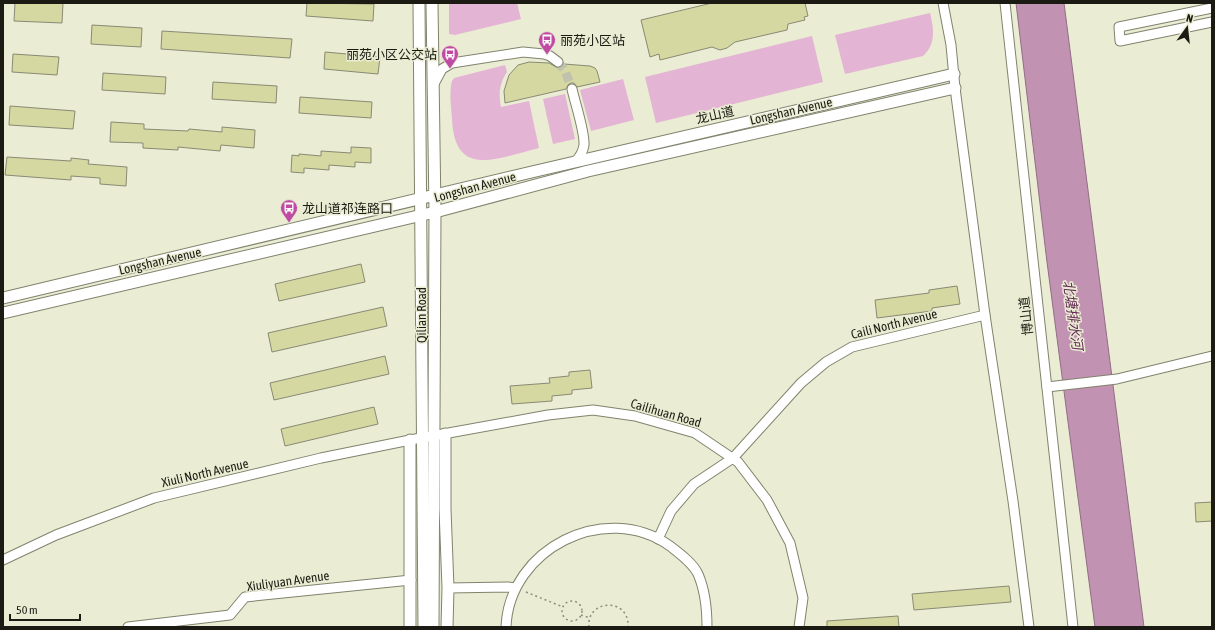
<svg xmlns="http://www.w3.org/2000/svg" width="1215" height="630" viewBox="0 0 1215 630" font-family="'Asap Condensed','Noto Sans SC',sans-serif">
<style>
.green{fill:#e3b4d4}
.water{fill:#c292b3;stroke:#906e83}
.building{fill:#d5d8a1;stroke:#898a74}
.lines{fill:none;stroke-linecap:round;stroke-linejoin:round}
.minor-tunnel{stroke:#c1c2ad;stroke-width:9;stroke-dasharray:9 4.5;stroke-linecap:butt}
.minor-casing{stroke:#81836d;stroke-width:11}
.major-casing{stroke:#81836d;stroke-width:13}
.path{stroke:#8c8d7c;stroke-width:1.5;stroke-dasharray:2 3;stroke-linecap:butt}
.minor{stroke:#fff;stroke-width:9}
.major{stroke:#fff;stroke-width:11}
.labels{text-anchor:middle;dominant-baseline:central;stroke-width:3;stroke-linejoin:round;paint-order:stroke}
.poi-label{font-size:13px;fill:#1b1b13;stroke:#eaecd3;text-anchor:start}
.street-label{font-size:13px;fill:#1b1b13;stroke:#eaecd3}
.water-label{font-size:14px;font-style:italic;fill:#672d58;stroke:#eaecd3}
</style>
<rect width="100%" height="100%" fill="#eaecd3"/>
<g class="green">
<polygon points="449,3 517,3 521,19 463,33 455,35 449,34"/>
<path d="M930,13c4,16 6,31 -7,43l-78,18 -10,-39z"/>
<polygon points="812,36 823,82 656,123 645,77"/>
<path d="M505,65l2,7c-7,10 -9,22 -6,35l28,-6 10,47c-41,10 -85,32 -87,-30 -1,-12 -3,-26 0,-37l2,-3z"/>
<polygon points="623,79 634,120 591,131 580,90"/>
<polygon points="565,94 575,139 553,144 543,99"/>
</g>
<polygon class="water" points="1016,3 1064,3 1144,627 1095,627 1047,262"/>
<g class="building">
<polygon points="15,3 63,3 62,23 14,21"/>
<polygon points="307,3 374,4 373,21 306,16"/>
<polygon points="712,3 805,3 808,16 804,17 805,20 788,24 787,30 735,42 727,48 720,50 712,47 660,60 659,54 650,57 641,20"/>
<polygon points="92,25 142,28 141,47 91,44"/>
<polygon points="162,31 292,39 290,58 161,49"/>
<polygon points="325,52 380,57 378,74 324,69"/>
<polygon points="13,54 59,57 57,75 12,72"/>
<polygon points="529,62 549,63 558,68 561,67 564,64 590,66 595,68 597,71 600,82 577,87 574,83 571,83 568,85 566,89 505,103 504,91 509,75 518,65"/>
<polygon points="103,73 166,77 165,94 102,90"/>
<polygon points="213,82 277,86 276,103 212,99"/>
<polygon points="300,97 372,102 371,118 299,113"/>
<polygon points="10,106 75,111 73,129 9,125"/>
<polygon points="111,122 144,124 144,129 188,131 189,129 222,132 222,127 255,130 254,148 221,145 220,151 178,147 178,150 143,148 143,143 110,142"/>
<polygon points="351,147 371,148 371,163 355,162 355,167 329,165 329,170 304,168 304,173 291,172 292,155 299,156 299,154 321,156 321,151 351,153"/>
<polygon points="7,157 71,161 71,158 89,160 88,164 127,167 126,186 100,184 100,178 71,176 71,180 5,175"/>
<polygon points="361,264 365,282 279,301 275,284"/>
<polygon points="957,286 960,304 932,308 932,311 877,318 875,300 929,293 929,290"/>
<polygon points="383,307 387,326 272,352 268,333"/>
<polygon points="385,356 389,374 274,400 270,383"/>
<polygon points="590,370 592,388 572,390 572,394 552,396 552,401 512,404 510,386 550,383 549,378 569,376 569,372"/>
<polygon points="374,407 378,424 285,446 281,429"/>
<polygon points="1212,502 1212,521 1196,522 1195,503"/>
<polygon points="1009,586 1011,602 914,610 912,594"/>
<polygon points="898,616 899,627 827,627 827,621"/>
</g>
<g class="lines">
<polyline class="minor-tunnel" points="558,62 565,71 572,89"/>
<g class="minor-casing">
<g id="minor">
<polyline points="943,3 951,45 955,88 985,315 1013,501 1029,627"/>
<polyline points="1005,3 1073,627"/>
<polyline points="1212,8 1119,27 1120,41 1212,22"/>
<polyline points="434,84 442,69 452,63 523,52 544,54 550,56 558,62"/>
<path d="M572,89c3,14 13,43 12,56 -1,7 -4,12 -9,17"/>
<polyline points="1047,387 1117,379 1212,356"/>
<polyline points="658,539 671,511 694,484 733,458 801,383 826,362 852,347 985,315"/>
<polyline points="3,560 56,535 154,498 321,458 410,440 548,415 593,410 635,416 695,433 738,462 767,500 790,543 803,598 799,627"/>
<polyline points="448,588 508,587 515,588"/>
<polyline points="128,627 230,615 245,597 411,580"/>
<path d="M506,627c3,-78 99,-127 164,-81 9,7 23,17 28,28 7,16 9,35 9,53"/>
</g>
</g>
<g class="major-casing">
<g id="major">
<polyline points="419,3 424,627"/>
<polyline points="432,3 435,212 433,627"/>
<polyline points="3,298 536,171 954,74"/>
<polyline points="3,313 435,212 588,171 955,88"/>
<polyline points="445,434 445,509 448,588 447,627"/>
<polyline points="410,627 410,440"/>
</g>
</g>
<g class="path">
<polyline points="526,592 563,607"/>
<circle cx="572" cy="611" r="10"/>
<polyline points="581,615 590,618"/>
<path d="M589,627c-3,-28 41,-30 39,0"/>
</g>
<use href="#minor" class="minor"/>
<use href="#major" class="major"/>
</g>
<defs>
<g id="bus-pin" transform="scale(0.9)"><path d="M0 17L-7.5 6A9.5 9.5 0 1 1 7.5 6Z" fill="#c04ba3" stroke="#eaecd3"/><path d="M-5-6H5V4H4V6H2V4H-2V6H-4V4H-5ZM-3.5-4V0h7V-4ZM-3.5 1.2v1.5H-2V1.2ZM2 1.2v1.5H3.5V1.2Z" fill="#fff"/></g>
</defs>
<g fill-rule="evenodd">
<use href="#bus-pin" x="547" y="40"/>
<use href="#bus-pin" x="450" y="54"/>
<use href="#bus-pin" x="289" y="208"/>
</g>
<g class="labels">
<g class="poi-label">
<text x="560" y="40">丽苑小区站</text>
<text x="437" y="54" text-anchor="end">丽苑小区公交站</text>
<text x="302" y="208">龙山道祁连路口</text>
</g>
<g class="street-label">
<text transform="translate(791 111) rotate(-13)">Longshan Avenue</text>
<text transform="translate(715 115) rotate(-13)">龙山道</text>
<text transform="translate(475 187) rotate(-15)">Longshan Avenue</text>
<text transform="translate(160 261) rotate(-13)">Longshan Avenue</text>
<text transform="translate(421 315) rotate(-90)">Qilian Road</text>
<text transform="translate(1026 316) rotate(-96)">博山道</text>
<text transform="translate(894 324) rotate(-14)">Caili North Avenue</text>
<text transform="translate(666 413) rotate(16)">Cailihuan Road</text>
<text transform="translate(205 473) rotate(-13)">Xiuli North Avenue</text>
<text transform="translate(288 581) rotate(-8)">Xiuliyuan Avenue</text>
</g>
<g class="water-label">
<text transform="translate(1073 315) rotate(82)">北塘排水河</text>
</g>
</g>
<rect width="1215" height="630" fill="none" stroke="#1b1b13" stroke-width="8"/>
<g transform="translate(1187 28) rotate(15)" stroke="#eaecd3" stroke-width="3" paint-order="stroke">
<path d="M0-3L7 15L0 10L-7 15Z" fill="#1b1b13"/>
<text y="-6" font-size="11" font-weight="bold" text-anchor="middle" fill="#1b1b13">N</text>
</g>
<path d="M10 614v6h70v-6" fill="none" stroke="#1b1b13" stroke-width="2"/>
<text x="16" y="614" font-size="12" fill="#1b1b13" stroke="#eaecd3" stroke-width="3" paint-order="stroke">50 m</text>
</svg>
